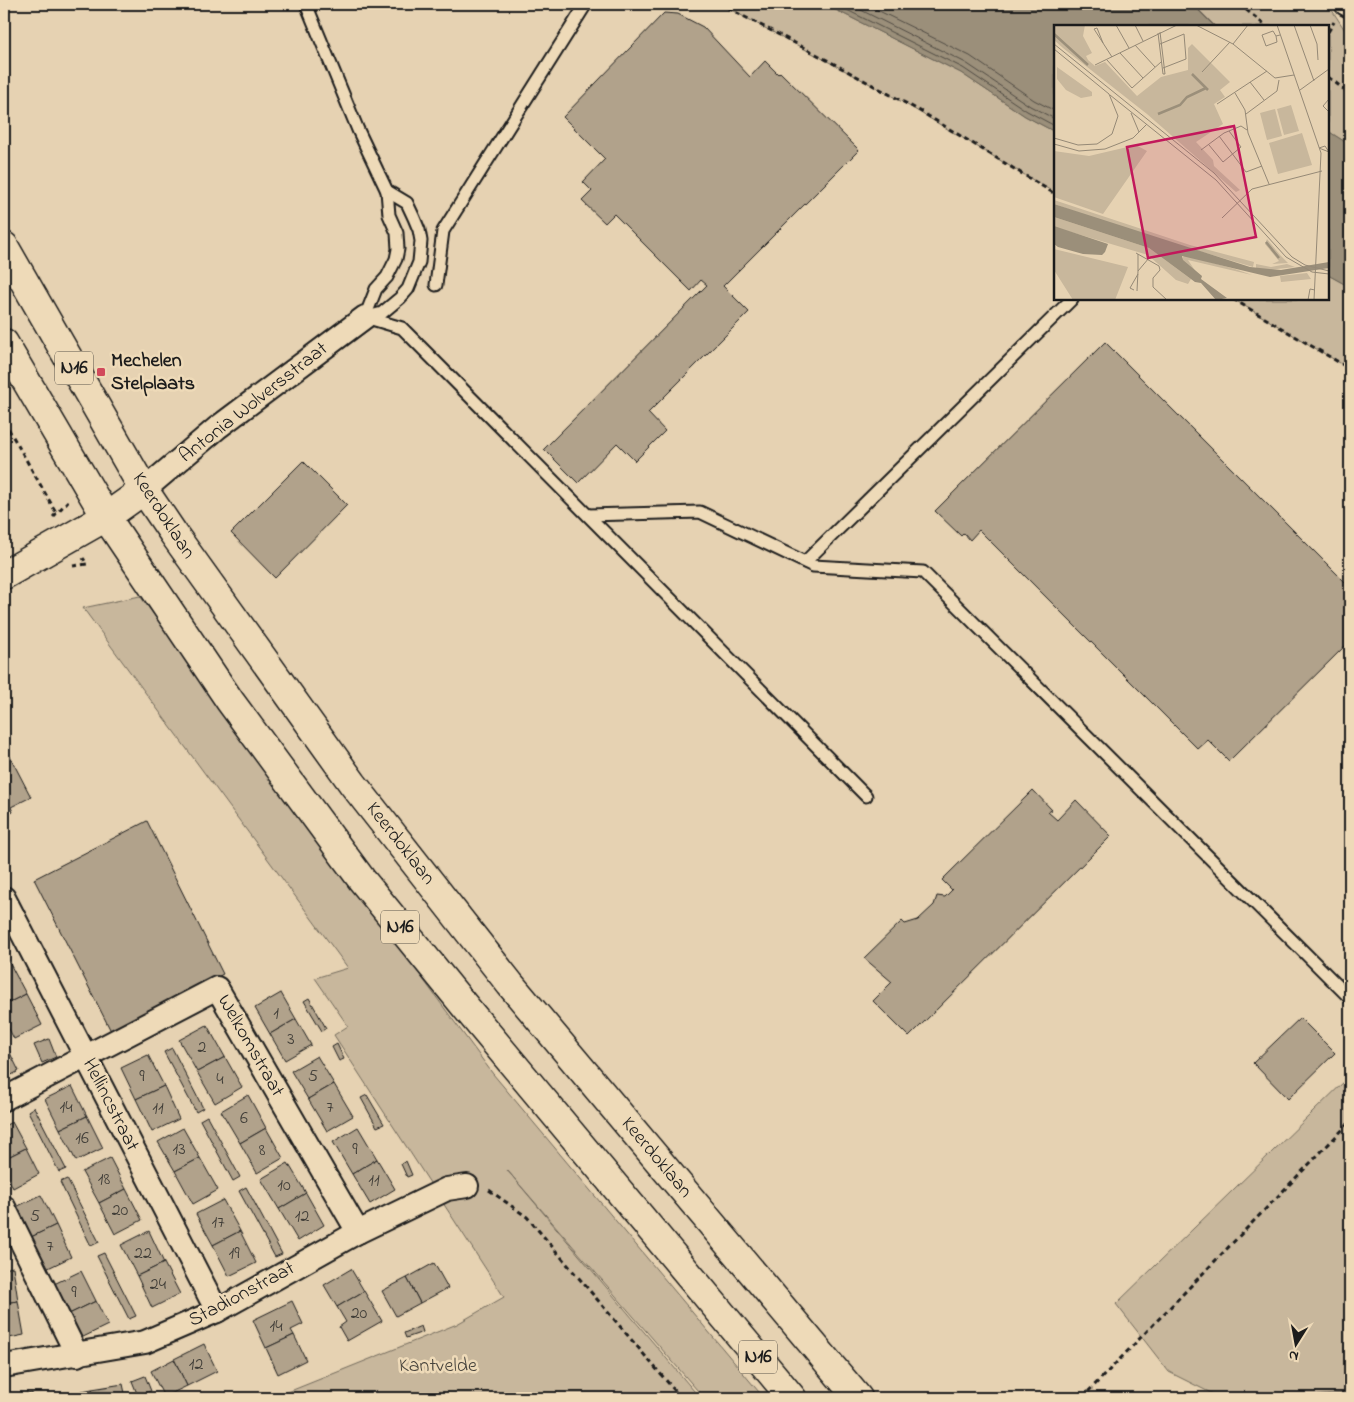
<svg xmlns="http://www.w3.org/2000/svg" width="1354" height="1402" viewBox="0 0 1354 1402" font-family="'Indie Flower',sans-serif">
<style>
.green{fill:#c8b79c;stroke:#726a5c}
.water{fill:#9b8f7a;stroke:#686154}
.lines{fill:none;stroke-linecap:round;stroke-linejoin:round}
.shore{stroke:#4f4a42;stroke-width:1}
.building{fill:#b1a28b;stroke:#1c1c1c}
.service-casing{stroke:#1c1c1c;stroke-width:15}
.minor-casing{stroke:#1c1c1c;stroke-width:26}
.tertiary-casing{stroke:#1c1c1c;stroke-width:31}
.primary-casing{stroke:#1c1c1c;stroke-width:31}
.path{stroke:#1c1c1c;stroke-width:3;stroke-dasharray:5 4;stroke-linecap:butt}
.service{stroke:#eedab8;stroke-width:11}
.minor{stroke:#eedab8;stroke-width:22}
.tertiary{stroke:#eedab8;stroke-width:28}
.primary{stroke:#eedab8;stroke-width:28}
.poi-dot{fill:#d1495b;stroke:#eedab8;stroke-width:2}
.labels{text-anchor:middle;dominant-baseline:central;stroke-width:5;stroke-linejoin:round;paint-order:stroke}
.number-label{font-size:18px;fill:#413e38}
.shield{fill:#eedab8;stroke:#5b554b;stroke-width:1}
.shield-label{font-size:19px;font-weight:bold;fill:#1c1c1c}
.poi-label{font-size:20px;font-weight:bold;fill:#1c1c1c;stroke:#eedab8;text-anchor:start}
.street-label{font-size:20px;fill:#1c1c1c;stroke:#eedab8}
.park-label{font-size:20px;fill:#47433c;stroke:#eedab8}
.inset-river{fill:none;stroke:#9b8f7a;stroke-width:2.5}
.inset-road{fill:none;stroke:#958976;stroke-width:1}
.view{fill:#c2185b;fill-opacity:0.15;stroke:#c2185b;stroke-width:2.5}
.inset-edge{fill:none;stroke:#1c1c1c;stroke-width:2.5}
</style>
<rect width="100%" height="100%" fill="#e6d2b2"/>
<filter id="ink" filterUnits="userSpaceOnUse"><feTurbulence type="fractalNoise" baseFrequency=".02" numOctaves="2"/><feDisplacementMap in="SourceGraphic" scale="10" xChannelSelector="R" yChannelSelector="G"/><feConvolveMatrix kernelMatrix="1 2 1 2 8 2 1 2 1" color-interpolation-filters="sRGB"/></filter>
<g filter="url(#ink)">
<g class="green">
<polygon points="720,4 824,4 961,73 1025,116 1055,132 1055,193 887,93"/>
<polygon points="1195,4 1328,4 1350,38 1350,145 1328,131 1328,26 1215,26 1197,8"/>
<polygon points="1328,275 1350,287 1350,369 1233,299 1328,299"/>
<polygon points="140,596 493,1074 764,1398 704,1398 507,1170 700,1398 273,1398 457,1324 504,1297 334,1035 348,1026 315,978 348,968 83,608"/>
<polygon points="1350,1076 1350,1392 1299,1398 1221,1398 1169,1372 1116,1304"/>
</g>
<g class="water">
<polygon points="824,4 1195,4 1199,11 1214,26 1055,26 1055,132 1025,116 961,73"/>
<polygon points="1328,131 1350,145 1350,287 1328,275"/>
</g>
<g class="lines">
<g class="shore">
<polyline points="835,4 963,68 1027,111 1055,126"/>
<polyline points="849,4 966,63 1030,106 1055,119"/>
<polyline points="865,4 970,56 1034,100 1055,111"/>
</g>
</g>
<g class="building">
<polygon points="664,13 678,14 703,27 750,77 765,61 778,74 780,72 859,150 723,286 749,312 648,413 665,431 635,461 617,443 578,483 544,449 707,285 701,280 691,291 614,214 605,223 582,201 592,191 583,182 605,159 563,117"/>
<polygon points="1105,342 1350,587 1350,641 1229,761 1208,740 1198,749 979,530 970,540 964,533 961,536 935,511"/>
<polygon points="303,461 347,505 275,578 231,533"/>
<polygon points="4,745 31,797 11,807 13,812 4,817"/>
<polygon points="1033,790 1052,810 1048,812 1057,820 1076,800 1111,836 909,1037 873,1001 892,982 864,958 902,921 905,924 918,920 934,905 937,896 945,897 952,890 942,880"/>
<polygon points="147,821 223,974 112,1033 34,879"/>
<polygon points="9,962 26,994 4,1005 4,965"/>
<polygon points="281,993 296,1019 270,1034 255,1008"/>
<polygon points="26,994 42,1025 14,1039 4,1019 4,1005"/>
<polygon points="309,998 326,1028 322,1031 304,1001"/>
<polygon points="1300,1018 1335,1053 1288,1099 1253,1063"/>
<polygon points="296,1019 311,1045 285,1060 270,1034"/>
<polygon points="207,1025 225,1057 197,1072 179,1040"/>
<polygon points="49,1039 56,1057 42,1063 34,1045"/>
<polygon points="337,1044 344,1059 339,1061 332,1047"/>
<polygon points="6,1045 19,1071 4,1079 4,1046"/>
<polygon points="172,1048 203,1108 196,1112 164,1052"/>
<polygon points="148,1055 164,1086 136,1099 121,1068"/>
<polygon points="317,1056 334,1084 308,1099 291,1071"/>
<polygon points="225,1057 242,1087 215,1103 197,1072"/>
<polygon points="334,1084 353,1116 327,1131 308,1099"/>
<polygon points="72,1086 87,1116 60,1129 45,1099"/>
<polygon points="164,1086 179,1119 152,1132 136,1099"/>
<polygon points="248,1095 266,1128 240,1143 221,1111"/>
<polygon points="367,1095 384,1124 377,1127 361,1098"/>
<polygon points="34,1107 66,1169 59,1172 28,1111"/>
<polygon points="87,1116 103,1148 76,1161 60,1129"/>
<polygon points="207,1116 240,1177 233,1181 200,1120"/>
<polygon points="12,1122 26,1148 4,1159 4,1126"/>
<polygon points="358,1127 377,1159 352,1174 333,1142"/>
<polygon points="183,1128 200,1158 175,1171 158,1142"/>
<polygon points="266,1128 283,1158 257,1173 240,1143"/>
<polygon points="26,1148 39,1174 13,1188 4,1170 4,1159"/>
<polygon points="110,1158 126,1189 99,1203 82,1172"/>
<polygon points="200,1158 218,1190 193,1204 175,1171"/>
<polygon points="377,1159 395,1189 370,1204 352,1174"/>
<polygon points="406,1161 412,1175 407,1177 401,1164"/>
<polygon points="288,1163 306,1193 279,1209 261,1179"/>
<polygon points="67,1179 99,1242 91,1246 60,1182"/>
<polygon points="246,1187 282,1254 275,1257 239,1191"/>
<polygon points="126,1189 142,1220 115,1234 99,1203"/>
<polygon points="306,1193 324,1225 298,1241 279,1209"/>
<polygon points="41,1195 56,1225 29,1238 14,1208"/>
<polygon points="223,1200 240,1231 213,1245 196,1214"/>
<polygon points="56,1225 71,1257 44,1270 29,1238"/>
<polygon points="149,1231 164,1263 137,1276 121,1245"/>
<polygon points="240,1231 256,1263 229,1276 213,1245"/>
<polygon points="104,1253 136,1316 129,1319 97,1256"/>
<polygon points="164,1263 180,1294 152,1308 137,1276"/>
<polygon points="434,1263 448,1288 420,1303 407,1278"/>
<polygon points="13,1267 18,1301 4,1303 4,1269"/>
<polygon points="351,1269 364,1291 337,1307 324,1285"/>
<polygon points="81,1271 96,1301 67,1315 52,1285"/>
<polygon points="407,1278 420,1303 396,1316 382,1291"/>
<polygon points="364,1291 382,1321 347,1341 339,1327 346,1322 337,1307"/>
<polygon points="18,1301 24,1335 4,1339 4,1303"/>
<polygon points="96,1301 108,1325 79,1339 67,1315"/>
<polygon points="292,1301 303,1324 291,1330 294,1335 266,1348 253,1320"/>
<polygon points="421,1326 423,1332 406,1338 404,1333"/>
<polygon points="294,1335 306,1360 278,1374 266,1348"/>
<polygon points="204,1344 217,1371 187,1386 174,1359"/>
<polygon points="174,1359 187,1386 164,1397 151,1371"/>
<polygon points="145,1376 151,1391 138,1396 132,1381"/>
<polygon points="123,1384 126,1398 93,1398 92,1389"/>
<polygon points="92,1389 93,1398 64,1398 63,1395"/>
<polygon points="32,1393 33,1398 4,1398"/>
</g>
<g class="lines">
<g class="service-casing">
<g id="service">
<polyline points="306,4 358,130 387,191 389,215 397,233 398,249 396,259 387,277 376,289 365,317"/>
<polyline points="436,285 443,231 586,4"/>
<polyline points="365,317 402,328 866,796"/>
<polyline points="367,317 382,313 400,298 408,289 419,262 421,241 419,230 414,218 407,203 387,191"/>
<polyline points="588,515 700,512 813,566 923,572 1350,998"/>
<polyline points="805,562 1072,299"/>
</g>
</g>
<g class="minor-casing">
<g id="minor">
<polyline points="1346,4 1350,6"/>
<polyline points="144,490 217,428 365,317"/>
<polyline points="4,898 217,1311"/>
<polyline points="4,1099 217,988 358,1232"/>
<polyline points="4,1207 77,1355"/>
<polyline points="4,1366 145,1342 217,1311 358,1232 447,1189 467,1186"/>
</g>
</g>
<g class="tertiary-casing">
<polyline id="tertiary" points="4,575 106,517 144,490"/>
</g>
<g class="primary-casing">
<g id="primary">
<polyline points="4,246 144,490 173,533 353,784 510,984 858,1398"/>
<polyline points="4,343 106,517 230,701 362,880 472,1015 792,1398"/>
</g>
</g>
<g class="path">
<polyline points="720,4 816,54 920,111 1055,194"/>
<polyline points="1239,4 1266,26"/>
<polyline points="1328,32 1334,22"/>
<polyline points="1328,77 1350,94"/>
<polyline points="1233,299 1350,369"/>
<polyline points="4,421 57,514"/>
<polyline points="53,517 68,501"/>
<polyline points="73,566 87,564 83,558"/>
<polyline points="489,1190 527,1217 681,1398"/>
<polyline points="1082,1398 1350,1122"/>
</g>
<use href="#service" class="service"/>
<use href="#minor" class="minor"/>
<use href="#tertiary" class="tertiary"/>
<use href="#primary" class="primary"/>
</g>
</g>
<rect class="poi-dot" x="96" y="367" width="10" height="10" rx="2.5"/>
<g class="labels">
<g class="number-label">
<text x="276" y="1014">1</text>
<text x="291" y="1040">3</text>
<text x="202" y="1048">2</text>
<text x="142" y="1077">9</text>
<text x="313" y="1077">5</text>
<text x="220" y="1080">4</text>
<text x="66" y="1108">14</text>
<text x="330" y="1108">7</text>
<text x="158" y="1109">11</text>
<text x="244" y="1119">6</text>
<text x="82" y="1139">16</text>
<text x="179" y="1150">13</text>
<text x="355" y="1150">9</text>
<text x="262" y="1151">8</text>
<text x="104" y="1180">18</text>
<text x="374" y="1181">11</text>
<text x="284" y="1186">10</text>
<text x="120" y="1211">20</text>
<text x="35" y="1217">5</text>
<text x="302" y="1217">12</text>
<text x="218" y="1223">17</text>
<text x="50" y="1247">7</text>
<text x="143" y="1254">22</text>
<text x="234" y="1254">19</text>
<text x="158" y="1285">24</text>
<text x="74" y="1293">9</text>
<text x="359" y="1314">20</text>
<text x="276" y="1327">14</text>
<text x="196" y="1365">12</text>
</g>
<g class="shield">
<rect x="55" y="351.5" width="38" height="33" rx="4"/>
<rect x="381" y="910.5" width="38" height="33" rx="4"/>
<rect x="739" y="1340.5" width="38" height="33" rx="4"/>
</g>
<g class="shield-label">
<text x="74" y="368">N16</text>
<text x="400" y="927">N16</text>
<text x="758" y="1357">N16</text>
</g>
<g class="poi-label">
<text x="111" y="361">Mechelen<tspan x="111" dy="23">Stelplaats</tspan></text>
</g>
<g class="street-label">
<text transform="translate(254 403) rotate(-38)">Antonia Wolversstraat</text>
<text transform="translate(163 516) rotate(57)">Keerdoklaan</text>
<text transform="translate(400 844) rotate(52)">Keerdoklaan</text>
<text transform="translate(250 1046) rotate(60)">Welkomstraat</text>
<text transform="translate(110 1105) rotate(63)">Hellincstraat</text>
<text transform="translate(656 1158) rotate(50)">Keerdoklaan</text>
<text transform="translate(242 1295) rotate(-28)">Stadionstraat</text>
</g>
<g class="park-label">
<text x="438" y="1366">Kantvelde</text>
</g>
</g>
<g transform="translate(1054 25)">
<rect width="275" height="275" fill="#e6d2b2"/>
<path d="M0,0h31l-2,11 9,17 -6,3 2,4 7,6 10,-4 32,34 24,-19 27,-7v-22l4,-4 38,38 -10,8 5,7 -11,7 9,20 -27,18 17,18 1,6 26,24 -4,2 -89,-78 -84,-66 -9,-8zM3,42l35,25v4l-11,2 -15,-8 -9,-11zM237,80l8,26 -15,4 -7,-26zM221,84l7,27 -15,4 -7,-27zM248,108l10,32 -34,9 -9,-31zM82,120l11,6 -44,63 -49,-17v-46l35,5zM0,175l136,45 64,17 -1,5 -125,-37 -74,-26zM0,192l95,31 42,31 -3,5 -12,-4 -28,-25 -94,-28zM213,214l13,16 8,8 -16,1 7,-3 -14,-17zM0,224l74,18 -13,33h-42l-19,-30zM130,230l51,14 17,6 -64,-15 8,12 -14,-12zM202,239l15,3 16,-3 8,3 -27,3 -12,-2zM253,248l4,6 -30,3 -1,-6z" fill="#c8b79c"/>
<path d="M0,179l196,63 31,3 48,-8v6l-59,9 -88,-21 1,4 19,16 -1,3 26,19 -11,2 -15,-17 -6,-1 -46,-34 -95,-31zM0,201l54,18 -3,8 -3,3 -19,-1 -25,-7 -4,-3z" fill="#9b8f7a"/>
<path class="inset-river" d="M0,9l34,31M138,49l16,16M104,89l22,-9 7,-8 19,-9M212,217l13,16"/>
<path class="inset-road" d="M62,0l13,23M81,0l8,16M142,0l37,19 42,34 19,-3M182,0h16M223,0l44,128 -7,147M240,0l20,56M256,0l7,19 1,16M104,8l5,41h2l-5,-42M222,11l1,6 -11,4 -4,-11 11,-4 3,5 4,-1M49,18l-6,-15 -3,1 18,28M0,19l160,129 78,84 13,8 24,6M106,19l24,-10 2,25 -23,9M179,19l15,-19M81,20l20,22M0,24l55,45 9,22 -6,18 -15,10 -19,1 -24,-7M66,28l23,25M53,35l25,28 29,-26M41,40l82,-40M148,47l28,-30M196,57l14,18M246,65l29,-21M181,68l10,17 3,23 21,51M56,70l106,85 70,77 26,15 17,2M275,74l-6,7 6,6M163,79l50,-33M77,88l8,19M192,89l31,-23 2,-11M165,111l27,36 16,-6M0,119l25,7 26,-2 28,-11 14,-14M155,120l14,17 18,-15 -12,-16M147,125l23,-17 17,-7 6,4M275,127l-4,-6 -6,2 10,4M168,193l30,-29 70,-18M82,228l23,13 1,4 -7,8v9l14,13M84,229v17l11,-13M80,265l-4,-2 8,-14M83,266l1,-20M254,275l2,-11 5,1"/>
<path class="view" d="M180,101l22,111 -108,21 -21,-111z"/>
<rect width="275" height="275" class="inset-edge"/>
</g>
<rect width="1354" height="1402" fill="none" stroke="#eedab8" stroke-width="20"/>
<rect x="10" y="10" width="1334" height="1382" fill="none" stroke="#1c1c1c" stroke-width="2" filter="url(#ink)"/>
<g transform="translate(1296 1344) rotate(191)" stroke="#eedab8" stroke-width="4" paint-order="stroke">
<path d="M0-4L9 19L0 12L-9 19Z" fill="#1c1c1c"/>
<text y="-8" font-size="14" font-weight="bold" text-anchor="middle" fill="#1c1c1c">N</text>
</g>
</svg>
